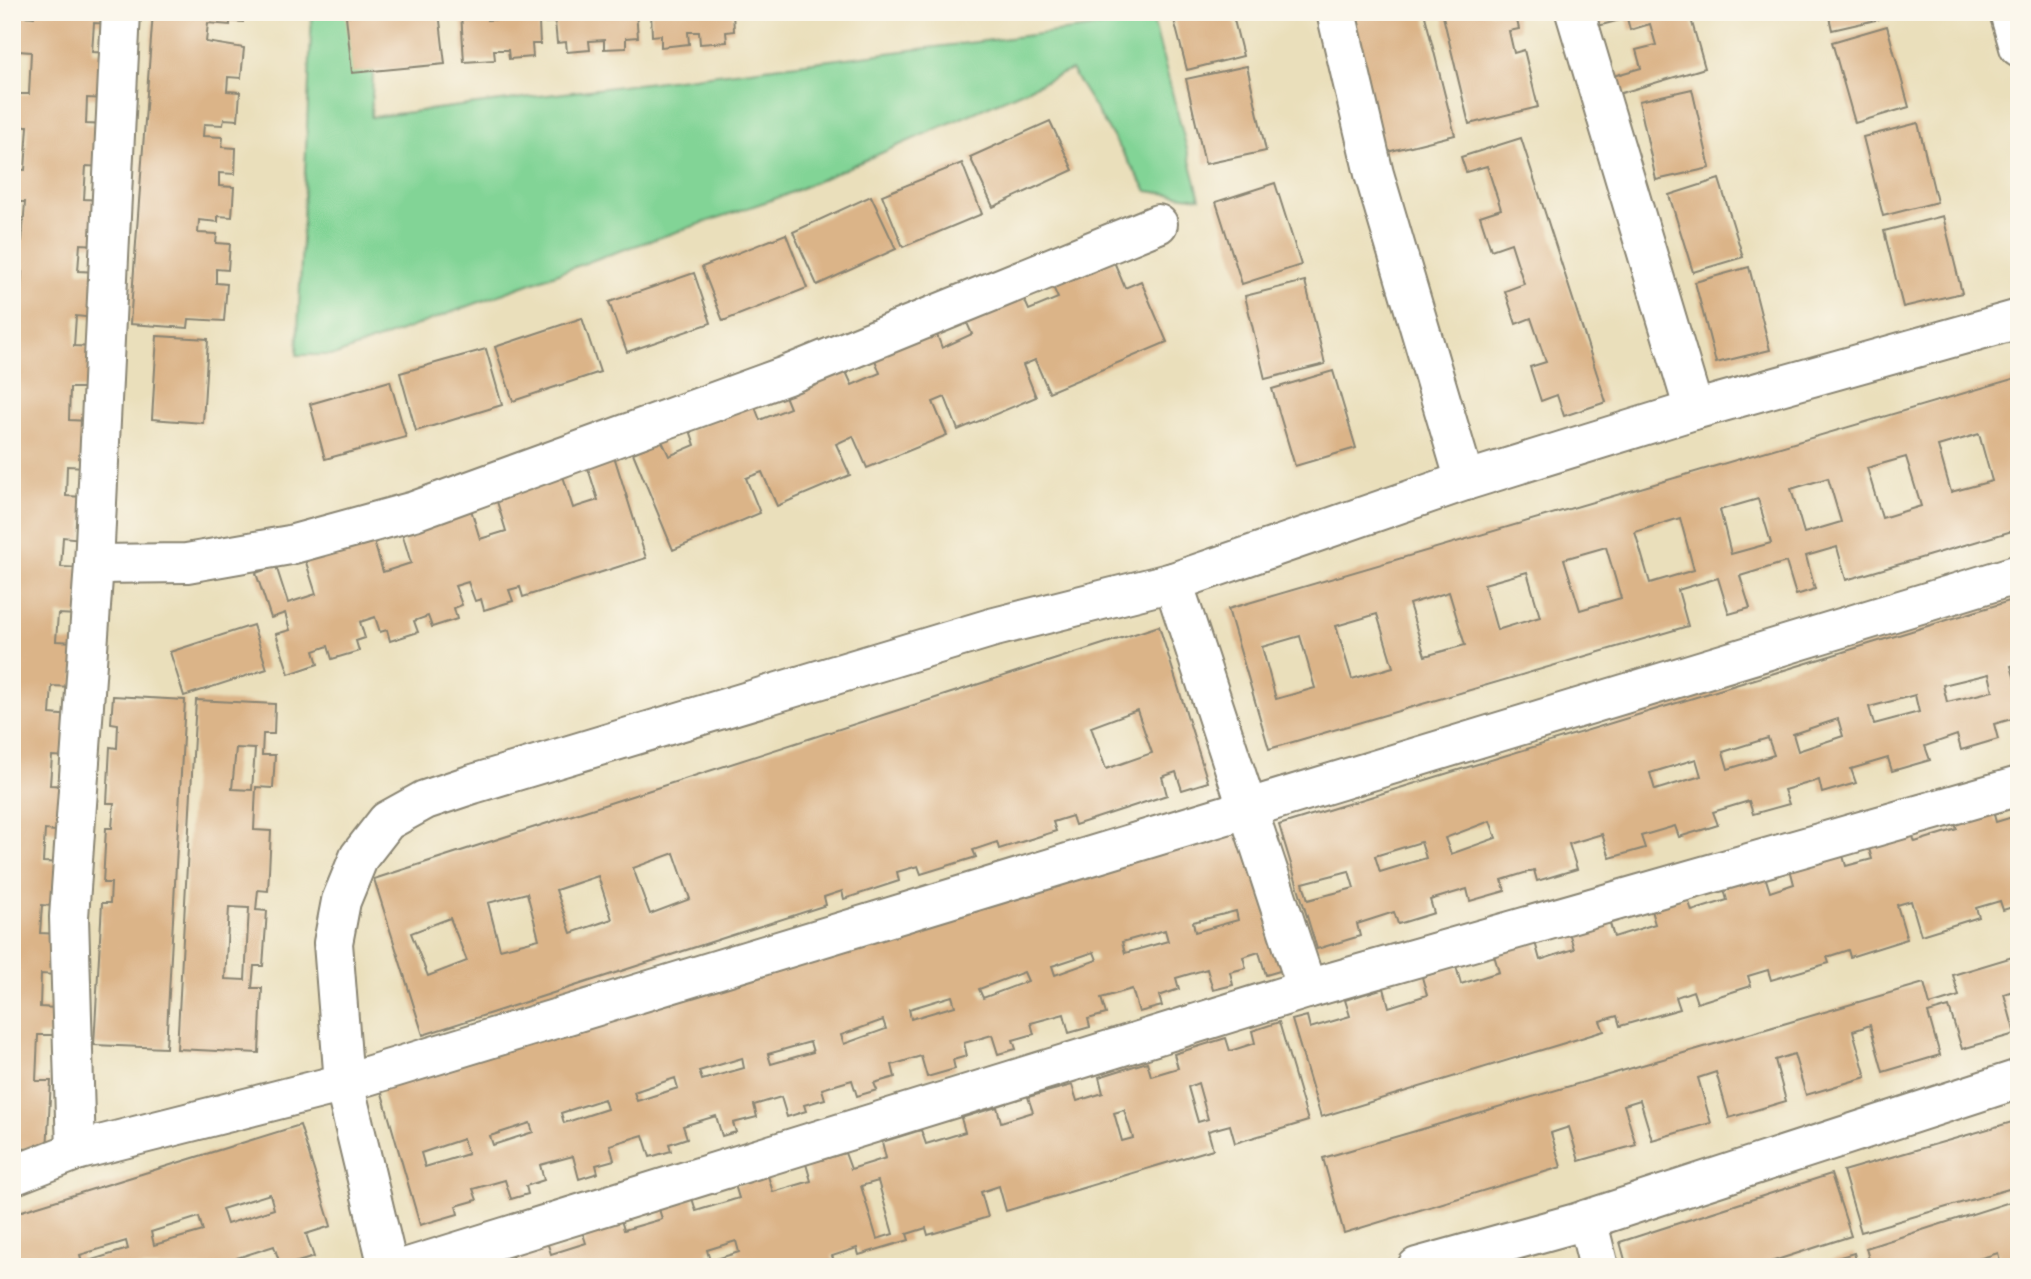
<svg xmlns="http://www.w3.org/2000/svg" width="2031" height="1279" viewBox="0 0 2031 1279" font-family="Mynerve,sans-serif">
<style>
.green{fill:#82d496;stroke:#568060;stroke-width:2}
.building{fill:#dbb488;fill-rule:evenodd}
.lines{fill:none;stroke-linecap:round;stroke-linejoin:round}
.street-casing{stroke:#8a8573;stroke-width:42}
.street{stroke:#fff;stroke-width:38}
</style>
<rect width="100%" height="100%" fill="#fbf7ec"/>
<filter id="ink" filterUnits="userSpaceOnUse"><feTurbulence type="fractalNoise" baseFrequency=".0143" numOctaves="2"/><feDisplacementMap in="SourceGraphic" scale="14" xChannelSelector="R" yChannelSelector="G"/><feConvolveMatrix kernelMatrix="1 2 1 2 8 2 1 2 1" color-interpolation-filters="sRGB"/></filter>
<filter id="wash" filterUnits="userSpaceOnUse"><feTurbulence type="fractalNoise" baseFrequency=".00686" numOctaves="4" result="noise"/><feDisplacementMap in="SourceGraphic" scale="28" xChannelSelector="R" yChannelSelector="G"/><feGaussianBlur stdDeviation="1.57" result="paint"/><feColorMatrix in="noise" values="0 0 0 0 0 0 0 0 0 0 0 0 0 0 0 0 0 1.4 0 .05"/><feComposite in="paint" operator="in"/></filter>
<g filter="url(#wash)">
<rect width="100%" height="100%" fill="#eadfbb"/>
<polygon class="green" points="312,12 376,12 371,117 1153,20 1200,198 1147,191 1071,70 783,196 599,258 336,355 297,355"/>
<g id="blocks">
<g class="building">
<path d="M12,12h11v4l11,1v-5h79l-1,12 -18,-1 -2,29 19,1 -3,46 -21,-1 -1,26 20,1 -2,42 -18,-1 -2,33 18,1 -2,45 -20,-1 -2,27 20,1 -3,46 -19,-2 -2,30 20,1 -3,41h-21l-1,32 20,1 -2,46 -20,-1 -1,30 19,1 -3,42 -19,-2 -2,30 20,1 -3,47 -20,-1 -2,27 20,1 -2,45 -22,-1 -2,28 22,2 -2,41 -18,-1 -2,29 18,1 -2,46 -21,-2 -2,32 22,1 -2,44 -21,-2 -2,28 19,1 -2,41 -16,-1 -1,33 16,1 -3,27h-15l-2,46h15l-4,69 -35,-2v-753l3,-45h-3v-32l7,1 3,-47h-10v-31h10l3,-39h-13v-33l13,1 3,-44h-16zM18,51l13,1 -2,42h-14z"/>
<polygon points="153,12 243,12 243,22 230,21 230,25 208,23 206,42 244,48 241,78 228,77 227,91 240,92 238,120 224,119 223,125 204,124 203,136 223,137 222,147 236,148 235,174 219,173 219,186 234,187 232,217 218,216 218,222 199,220 198,233 217,234 216,243 230,244 228,270 216,269 216,283 227,284 224,321 189,319 188,328 130,324"/>
<polygon points="380,12 439,12 445,64 352,73 346,16"/>
<polygon points="461,12 487,12 487,20 508,19 507,12 550,12 550,16 572,16 572,12 636,12 638,37 626,38 626,48 604,49 604,40 589,41 590,50 567,52 566,42 557,43 555,22 539,23 540,44 532,44 533,57 509,59 508,50 494,50 495,60 464,62"/>
<polygon points="651,12 733,12 734,31 726,32 727,42 700,44 699,32 688,32 689,44 661,47 661,35 652,36"/>
<polygon points="1172,12 1232,12 1243,56 1187,70"/>
<polygon points="1348,12 1424,12 1455,135 1383,153"/>
<polygon points="1442,12 1515,12 1519,29 1509,31 1514,53 1524,50 1538,107 1469,124"/>
<polygon points="1594,12 1689,12 1705,68 1618,94 1613,76 1641,68 1636,50 1656,45 1650,24 1630,30 1627,18 1598,26"/>
<polygon points="1828,12 1878,12 1880,19 1832,30"/>
<polygon points="1887,26 1909,107 1855,123 1832,42"/>
<polygon points="1247,66 1266,151 1205,164 1186,79"/>
<polygon points="1692,89 1710,168 1656,180 1639,101"/>
<polygon points="1050,121 1073,170 993,207 970,157"/>
<polygon points="1918,123 1937,202 1883,216 1863,137"/>
<polygon points="1521,138 1606,402 1564,416 1557,395 1541,401 1530,367 1546,362 1531,318 1516,324 1505,291 1524,284 1511,243 1491,250 1480,216 1501,209 1487,166 1466,172 1461,157"/>
<polygon points="962,163 982,214 903,247 882,195"/>
<polygon points="1719,179 1743,257 1693,272 1669,195"/>
<polygon points="1275,183 1301,265 1242,284 1216,202"/>
<polygon points="871,196 896,249 817,285 793,232"/>
<polygon points="1943,216 1962,293 1903,307 1884,231"/>
<polygon points="786,234 807,288 723,321 702,267"/>
<polygon points="1110,252 1125,288 1141,281 1167,342 1049,392 1035,360 1023,365 1036,397 958,430 945,397 933,402 947,435 867,468 853,436 836,444 850,475 777,506 762,472 746,478 760,513 673,550 633,453 662,441 669,456 695,445 690,430 753,402 760,420 790,408 783,391 843,365 852,385 880,373 872,352 934,327 942,348 972,334 963,314 1020,290 1029,310 1058,298 1049,278"/>
<polygon points="1749,267 1770,350 1716,363 1695,282"/>
<polygon points="694,273 711,323 627,352 609,302"/>
<polygon points="1305,281 1325,364 1265,379 1245,296"/>
<polygon points="582,318 600,372 513,401 495,347"/>
<polygon points="157,336 208,339 203,423 152,419"/>
<polygon points="486,349 502,405 416,431 400,373"/>
<polygon points="1333,371 1356,448 1295,466 1272,389"/>
<path d="M2019,377v152l-173,51 -9,-33 -31,9 9,33 -19,6 -10,-33 -46,14 10,32 -21,6 -11,-36 -40,12 10,36 -419,123 -41,-140zM1979,434l13,47 -41,11 -13,-46zM1906,457l15,49 -39,12 -15,-50zM1828,478l13,44 -37,11 -13,-44zM1758,499l13,44 -40,11 -11,-44zM1680,518l14,52 -44,13 -15,-51zM1606,547l15,51 -41,12 -16,-51zM1527,572l13,45 -43,13 -13,-46zM1449,592l16,53 -40,11 -16,-52zM1377,614l16,53 -41,12 -16,-53zM1300,636l15,52 -39,11 -14,-52z"/>
<polygon points="390,381 406,437 325,459 310,404"/>
<polygon points="614,456 646,558 523,597 520,587 509,590 513,601 484,610 481,599 475,601 468,582 455,586 462,605 454,608 457,619 432,627 428,616 414,621 418,632 390,641 387,630 380,632 375,617 360,622 365,638 356,641 359,651 332,659 328,646 314,651 318,664 289,674 276,634 290,630 285,613 271,618 256,573 276,566 288,603 316,594 304,556 372,535 383,572 411,563 400,526 469,503 480,539 506,531 495,495 562,473 573,508 598,500 587,465"/>
<path d="M2019,598v66l-8,2 5,17 3,-1v35l-25,7 4,15 -37,11 -4,-15 -32,11 5,14 -38,11 -4,-13 -37,11 5,14 -34,10 -3,-13 -35,10 5,14 -36,10 -4,-13 -36,11 5,13 -39,12 -4,-11 -34,10 4,12 -35,10 -8,-24 -33,10 8,25 -40,12 -3,-11 -32,10 3,11 -35,10 -3,-12 -37,11 4,13 -36,11 -4,-12 -37,12 3,12 -43,13 -38,-124zM1989,674l4,17 -46,11 -4,-17zM1915,695l4,17 -45,12 -5,-17zM1838,719l5,17 -45,15 -5,-17zM1768,738l6,17 -46,14 -5,-17zM1696,759l5,17 -46,14 -5,-17zM1490,821l6,17 -45,16 -6,-16zM1421,842l5,16 -46,14 -5,-16zM1349,871l5,17 -46,12 -5,-17z"/>
<polygon points="253,625 267,669 184,696 170,652"/>
<path d="M1159,626l49,156 -26,8 -6,-18 -14,5 5,18 -92,30 -3,-9 -19,6 3,9 -57,18 -2,-7 -24,8 3,7 -55,17 -3,-8 -21,6 2,9 -55,18 -2,-8 -18,6 2,8 -403,130 -49,-156zM1137,710l15,43 -46,16 -15,-42zM674,853l16,46 -40,15 -17,-46zM598,876l14,43 -41,14 -15,-43zM527,893l12,46 -39,10 -12,-46zM450,918l17,43 -39,15 -17,-43z"/>
<polygon points="113,696 185,700 166,1048 94,1045 102,903 110,903 111,883 103,883 106,828 112,828 114,803 107,803 110,747 117,748 118,724 111,723"/>
<path d="M196,700l79,4 -1,30h-11l-1,21h13l-2,33 -17,-1 -2,43 17,1 -3,60 -10,-1 -2,20 11,1 -4,55h-9l-2,22h10l-3,65 -82,-4zM236,748l19,1 -3,41 -20,-1zM229,907l20,1 -4,72 -20,-1z"/>
<polygon points="1991,804 1996,822 2019,815 2019,905 2003,910 2000,901 1976,908 1979,917 1921,935 1911,901 1897,905 1907,939 1850,957 1848,950 1827,957 1829,963 1771,980 1768,970 1748,976 1751,986 1697,1003 1693,991 1676,997 1680,1009 1620,1026 1617,1016 1600,1021 1604,1031 1321,1117 1292,1020 1307,1016 1310,1028 1350,1016 1345,1000 1384,988 1389,1007 1427,995 1422,977 1456,966 1461,984 1499,972 1494,955 1535,942 1540,960 1574,949 1569,932 1609,920 1614,937 1655,924 1650,907 1687,896 1692,911 1727,900 1723,886 1764,873 1770,892 1794,884 1789,865 1841,849 1846,866 1872,859 1867,842 1910,829 1915,842 1957,829 1952,816"/>
<path d="M1242,828l41,142 -17,5 -7,-23 -16,5 3,11 -16,4 3,13 -20,5 -6,-21 -31,9 3,11 -20,7 3,10 -23,6 -7,-23 -31,9 5,16 -18,5 2,8 -21,6 -5,-19 -33,9 3,11 -21,6 3,9 -18,5 -6,-19 -28,8 3,13 -14,4 2,9 -28,8 -6,-21 -29,9 3,12 -21,6 3,7 -20,6 -5,-16 -30,9 3,10 -21,6 2,6 -19,6 -6,-20 -27,8 3,12 -24,6 3,9 -14,4 -6,-20 -33,10 4,12 -18,6 2,7 -21,6 -7,-22 -33,10 4,15 -18,5 2,8 -19,6 -6,-23 -33,9 4,15 -18,6 2,8 -17,5 -6,-19 -32,9 4,11 -21,6 2,8 -38,11 -41,-142zM1236,911l2,9 -43,12 -2,-10zM1165,930l3,11 -43,12 -3,-11zM1094,952l3,8 -42,15 -3,-9zM1024,972l4,9 -45,17 -4,-9zM952,996l3,10 -44,13 -2,-10zM883,1020l3,9 -42,15 -3,-9zM810,1042l3,10 -42,12 -3,-10zM742,1058l2,10 -42,12 -3,-9zM675,1078l3,10 -41,13 -3,-9zM604,1099l3,10 -43,14 -3,-10zM530,1123l3,9 -40,13 -3,-9zM463,1139l5,15 -43,13 -4,-14z"/>
<polygon points="2019,955 2019,989 2004,994 2015,1034 1962,1049 1949,1007 1928,1013 1940,1055 1883,1072 1870,1025 1853,1031 1866,1077 1806,1095 1794,1054 1775,1060 1786,1101 1729,1118 1716,1072 1698,1078 1711,1123 1652,1140 1640,1100 1624,1105 1636,1145 1579,1161 1569,1127 1551,1133 1561,1167 1344,1233 1323,1158 1924,983 1930,1005 1959,996 1953,975"/>
<path d="M1279,1022l29,99 -73,22 -5,-18 -22,6 5,18 -207,62 -7,-25 -18,6 7,25 -60,18 -2,-7 -19,6 2,6 -50,15 -2,-7 -25,8 3,7 -13,4h-161l-1,-2 -6,2h-150l10,-4 -3,-11 36,-10 4,12 35,-11 -4,-12 39,-11 3,10 38,-11 -3,-10 33,-11 4,13 43,-13 -4,-13 33,-9 5,16 38,-11 -5,-17 39,-11 6,16 35,-11 -4,-16 39,-12 5,14 39,-12 -4,-14 36,-11 4,15 32,-10 -5,-15 44,-12 5,16 26,-8 -4,-16 48,-15 4,14 27,-8 -4,-14 52,-16 4,13 25,-8 -3,-12zM1198,1083l10,36 -10,3 -10,-35zM1124,1110l9,28 -11,3 -8,-28zM878,1181l15,53 -16,5 -16,-53zM736,1241l3,11 -29,9 -3,-11z"/>
<polygon points="2019,1120 2019,1186 1861,1232 1843,1171"/>
<path d="M300,1125l31,101 -25,8 8,23 -33,10 -7,-21 -37,12 3,9h-187l-1,-5 -16,5h-24v-53zM270,1194l4,15 -47,15 -5,-15zM199,1217l4,14 -49,14 -3,-13zM126,1241l2,8 -46,14 -2,-8z"/>
<polygon points="1831,1174 1851,1236 1755,1267 1627,1267 1620,1242"/>
<polygon points="2019,1199 2019,1266 2002,1267 1998,1253 1972,1261 1973,1267 1871,1267 1866,1248"/>
<polygon points="1854,1253 1858,1267 1809,1267 1809,1266"/>
<polygon points="1522,1254 1526,1267 1483,1267"/>
</g>
</g>
</g>
<g filter="url(#ink)">
<use href="#blocks" fill-opacity="0" stroke="#8a8573" stroke-width="2"/>
<g class="lines">
<g class="street-casing">
<g id="street">
<polyline points="1336,12 1374,174 1465,481"/>
<polyline points="1575,12 1694,410"/>
<polyline points="2009,12 2019,47"/>
<polyline points="94,564 187,563 290,545 414,511 785,376 1158,224"/>
<polyline points="1173,582 1307,989"/>
<polyline points="76,1151 69,917 94,564 121,12"/>
<polyline points="12,1176 76,1151 344,1083 2019,574"/>
<polyline points="1587,1219 1599,1267"/>
<polyline points="388,1267 344,1083 333,943 341,901 359,857 387,821 425,800 473,784 991,628 1173,582 1465,481 1694,410 2019,319"/>
<polyline points="408,1267 1307,989 2019,786"/>
<polyline points="1417,1267 1576,1223 2019,1079"/>
</g>
</g>
<use href="#street" class="street"/>
</g>
</g>
<rect width="2031" height="1279" fill="none" stroke="#fbf7ec" stroke-width="42"/>
</svg>
